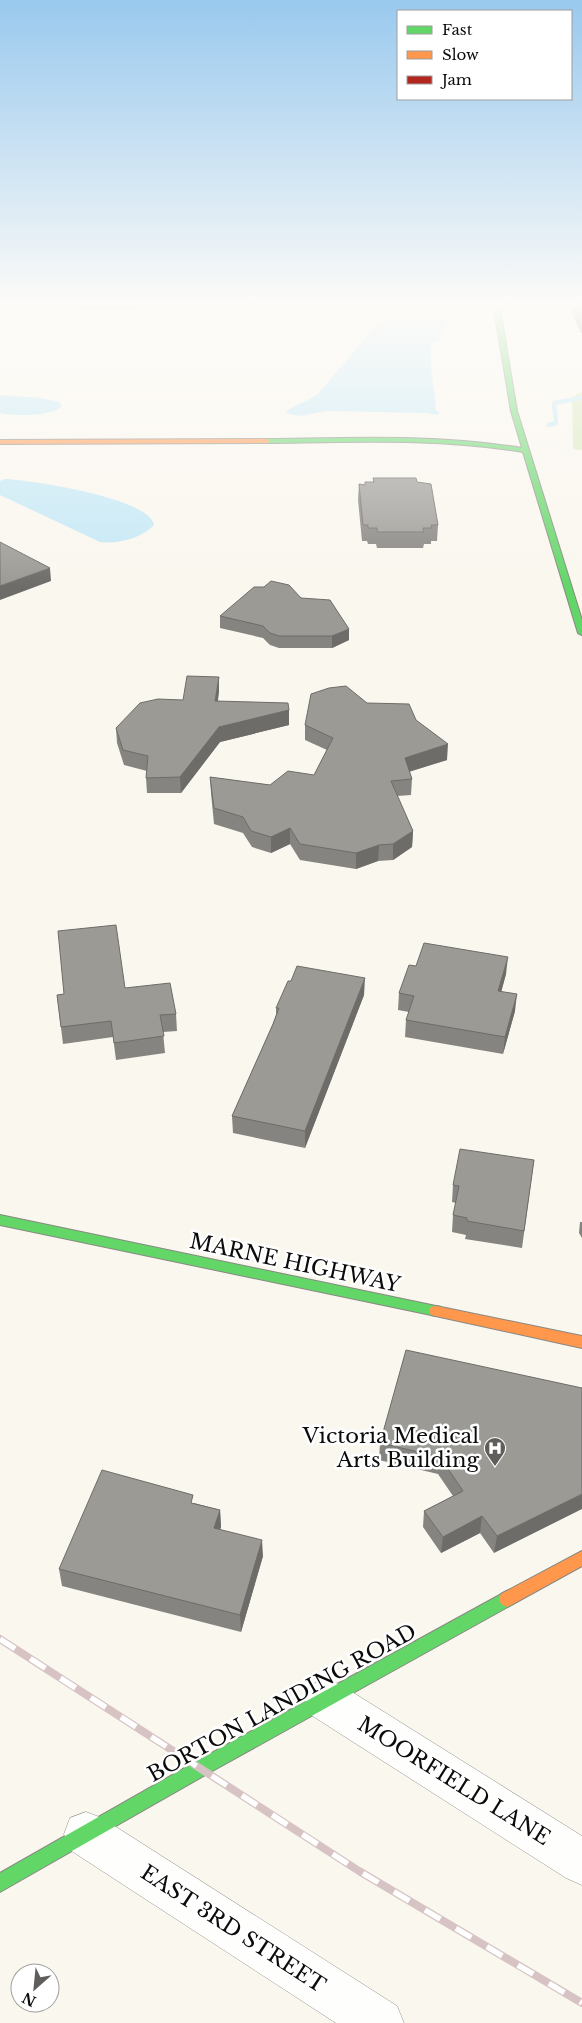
<svg xmlns="http://www.w3.org/2000/svg" width="582" height="2023" viewBox="0 0 582 2023" font-family="'Libre Baskerville',serif">
<style>
.forest{fill:#d6e8bb}
.water{fill:#c3e8f6}
.lines{fill:none;stroke-linecap:round;stroke-linejoin:round}
.stream{stroke:#c3e8f6;stroke-width:4.5}
.street-casing{stroke:#93918e;stroke-width:1}
.fast-casing{stroke:#898884;stroke-width:2}
.slow-casing{stroke:#898884;stroke-width:2}
.jam-casing{stroke:#898884;stroke-width:2}
.street{fill:#fefefd;fill-rule:evenodd}
.fast{fill:#63d668;fill-rule:evenodd}
.slow{fill:#ff974d;fill-rule:evenodd}
.jam{fill:#b3261e;fill-rule:evenodd}
.rail-casing{stroke:#d7c3c4;stroke-width:8}
.rail{stroke:#fff;stroke-width:5.5;stroke-dasharray:18;stroke-linecap:butt}
.wall{fill:#868480}
.shaded-wall{fill:#6d6c68}
.building{fill:#9c9a95;stroke:#6d6c68}
.labels{text-anchor:middle;dominant-baseline:central;stroke-width:5;stroke-linejoin:round;paint-order:stroke}
.near-street-label{font-size:21px;fill:#0b0b0b;stroke:#fff}
.near-poi-label{font-size:21px;fill:#0b0b0b;stroke:#fff;text-anchor:end}
</style>
<rect width="100%" height="100%" fill="#faf7ef"/>
<polygon class="forest" points="582,392 582,450 573,449 572,397"/>
<g class="water">
<path d="M391,315l34,1 18,5 2,6 -6,9 3,2 -10,5c-4,23 3,44 4,67l4,3 -3,2 -11,-2 -99,-2 -28,5 -14,-3c9,-9 23,-11 34,-20l64,-76z"/>
<path d="M0,395l41,3 18,4 3,4c-11,11 -47,10 -62,7z"/>
<path d="M5,479c25,1 145,19 149,46 -13,14 -37,19 -54,17l-100,-47v-14z"/>
</g>
<g class="lines">
<polyline class="stream" points="549,425 556,423 554,403 582,398"/>
<g class="street-casing">
<g id="street">
<polygon points="326,1679 341,1685 582,1836 582,1885 566,1878 311,1715 305,1700 311,1685"/>
<polygon points="86,1812 102,1818 397,2006 404,2023 336,2023 70,1850 64,1834 70,1818"/>
</g>
</g>
<g class="fast-casing">
<g id="fast">
<path d="M493,303h6l18,108 65,209v15l-4,-2 -55,-181c-85,-14 -170,-10 -256,-9l-3,-2 3,-2c85,-1 170,-5 255,9l-11,-37z"/>
<polygon points="0,1215 436,1306 441,1307 443,1311 441,1315 436,1316 0,1225"/>
<polygon points="507,1591 513,1594 515,1599 513,1604 207,1774 0,1892 0,1873 195,1762"/>
</g>
</g>
<g class="slow-casing">
<g id="slow">
<polygon points="0,440 267,439 270,441 267,443 0,444"/>
<polygon points="436,1306 582,1336 582,1348 431,1315 429,1311 431,1307"/>
<polygon points="582,1551 582,1566 513,1604 507,1607 501,1604 499,1599 501,1594"/>
</g>
</g>
<g class="jam-casing">
<polygon id="jam" points="442,303 498,303 499,304 496,306"/>
</g>
<use href="#street" class="street"/>
<use href="#fast" class="fast"/>
<use href="#slow" class="slow"/>
<use href="#jam" class="jam"/>
<g class="rail-casing">
<polyline id="rail" points="0,1639 359,1871 582,2003"/>
</g>
<use href="#rail" class="rail"/>
</g>
<g class="wall">
<polygon points="10,303 139,303 132,310 79,309"/>
<polygon points="571,303 582,303 582,333 581,333 571,311"/>
<polygon points="373,478 417,482 438,525 437,541 431,541 431,544 424,544 423,548 377,548 376,544 368,544 367,541 362,541 358,500 359,484 365,485 373,482"/>
<polygon points="301,598 349,629 349,640 332,648 279,648 270,645 263,638 220,628 220,616"/>
<polygon points="219,677 219,691 218,701 289,710 289,725 220,742 181,793 147,793 146,778 147,771 124,765 117,743 116,728 183,700"/>
<polygon points="367,703 416,720 447,760 409,772 412,779 411,795 397,796 413,831 412,847 393,860 378,861 356,869 300,860 290,844 271,853 252,847 243,833 214,824 211,793 210,777 270,785 314,775 327,750 305,740 305,725"/>
<polygon points="416,966 506,974 501,991 515,1011 503,1054 405,1037 406,1020 409,1012 398,1010 399,993"/>
<polygon points="125,988 176,1014 177,1031 163,1032 165,1053 116,1060 113,1037 63,1044 57,995"/>
<polygon points="364,995 305,1148 233,1133 232,1116 273,1024 276,1015 276,1008"/>
<polygon points="534,1160 522,1248 465,1239 466,1235 452,1232 453,1215 456,1203 452,1202 453,1185"/>
<polygon points="580,1222 582,1222 582,1238 579,1233"/>
<polygon points="582,1388 494,1553 480,1533 441,1553 423,1527 424,1511 453,1496 438,1474 379,1460 380,1443"/>
<polygon points="194,1503 220,1510 221,1527 220,1529 263,1556 241,1632 62,1586 59,1569"/>
</g>
<g class="shaded-wall">
<polygon points="132,303 139,303 132,310"/>
<polygon points="50,568 51,581 0,600 0,586"/>
<polygon points="349,629 349,640 332,648 332,636"/>
<polygon points="219,677 219,691 215,716 215,701"/>
<polygon points="289,710 289,725 220,742 181,793 180,777 219,727"/>
<polygon points="448,744 447,760 404,773 405,758"/>
<polygon points="290,828 290,844 271,853 271,837"/>
<polygon points="413,831 412,847 393,860 393,844"/>
<polygon points="379,845 378,861 356,869 356,853"/>
<polygon points="508,957 506,974 497,1008 498,991"/>
<polygon points="365,978 364,995 305,1148 305,1131"/>
<polygon points="517,994 515,1011 503,1054 505,1037"/>
<polygon points="582,1494 582,1509 494,1553 497,1536"/>
<polygon points="220,1510 221,1527 215,1545 214,1528"/>
<polygon points="482,1516 480,1533 441,1553 443,1537"/>
<polygon points="262,1540 263,1556 241,1632 240,1615"/>
</g>
<g class="building">
<polygon points="78,303 132,303 131,304"/>
<polygon points="572,303 582,303 582,324"/>
<polygon points="373,478 416,478 417,482 431,484 438,525 431,525 432,528 423,528 424,532 377,532 377,528 368,528 368,525 363,525 359,484 365,485 365,482 374,482"/>
<polygon points="0,542 50,568 0,586"/>
<polygon points="271,581 289,585 301,598 330,600 349,629 332,636 279,636 270,633 263,626 220,616 254,587 264,587"/>
<polygon points="187,676 219,677 215,701 288,703 289,710 219,727 180,777 146,778 148,756 123,750 116,728 140,703 158,699 183,700"/>
<polygon points="346,686 367,703 409,704 416,720 448,744 405,758 412,779 391,781 413,831 393,844 379,845 356,853 300,844 290,828 271,837 251,831 243,817 214,808 210,777 270,785 288,771 314,775 333,738 305,725 311,694 329,688"/>
<polygon points="116,925 125,988 170,983 176,1014 160,1015 164,1036 114,1043 111,1021 61,1027 57,995 64,994 58,931"/>
<polygon points="424,943 508,957 498,991 517,994 505,1037 406,1020 414,996 399,993 409,965 416,966"/>
<polygon points="297,966 365,978 305,1131 232,1116 273,1024 279,1008 276,1008 288,981 291,981"/>
<polygon points="460,1149 534,1160 524,1231 467,1221 467,1218 453,1215 459,1186 453,1185"/>
<polygon points="406,1350 582,1388 582,1494 497,1536 482,1516 443,1537 424,1511 463,1491 440,1457 380,1443"/>
<polygon points="102,1470 193,1495 191,1503 220,1510 214,1528 262,1540 240,1615 59,1569"/>
</g>
<linearGradient id="sky" x2="0" y2="1"><stop stop-color="#99c9ee"/><stop offset="0.52" stop-color="#fdfbf8"/><stop offset="1" stop-color="#fdfbf8" stop-opacity="0"/></linearGradient>
<rect width="582" height="587" fill="url(#sky)"/>
<defs>
<g id="hospital-pin" transform="scale(1.125)"><path d="M0 17L-7.5 6A9.5 9.5 0 1 1 7.5 6Z" fill="#5f5e5b" stroke="#fff"/><path d="M-5-5h3v3.5h4V-5h3V5h-3V1.5h-4V5h-3Z" fill="#fff"/></g>
</defs>
<g fill-rule="evenodd">
<use href="#hospital-pin" x="495" y="1448"/>
</g>
<g class="labels">
<g class="near-street-label">
<text transform="translate(295 1263) rotate(12)">MARNE HIGHWAY</text>
<text transform="translate(282 1703) rotate(-29)">BORTON LANDING ROAD</text>
<text transform="translate(454 1781) rotate(32)">MOORFIELD LANE</text>
<text transform="translate(233 1929) rotate(33)">EAST 3RD STREET</text>
</g>
<g class="near-poi-label">
<text x="479" y="1436">Victoria Medical<tspan x="479" dy="24">Arts Building</tspan></text>
</g>
</g>
<rect x="397" y="10" width="175" height="90" fill="#ffffff" stroke="#9d9d9d"/>
<rect x="407" y="26" width="25" height="8" fill="#63d668" stroke="#9d9d9d"/>
<text x="442" y="35" font-size="15" fill="#0b0b0b">Fast</text>
<rect x="407" y="51" width="25" height="8" fill="#ff974d" stroke="#9d9d9d"/>
<text x="442" y="60" font-size="15" fill="#0b0b0b">Slow</text>
<rect x="407" y="76" width="25" height="8" fill="#b3261e" stroke="#9d9d9d"/>
<text x="442" y="85" font-size="15" fill="#0b0b0b">Jam</text>
<g transform="translate(35 1988) rotate(207)"><circle r="24" fill="#ffffff" stroke="#9d9d9d"/>
<path d="M0-4L9 19L0 12L-9 19Z" fill="#5f5e5b"/>
<text y="-8" font-size="14" font-weight="bold" text-anchor="middle" fill="#0b0b0b">N</text>
</g>
</svg>
